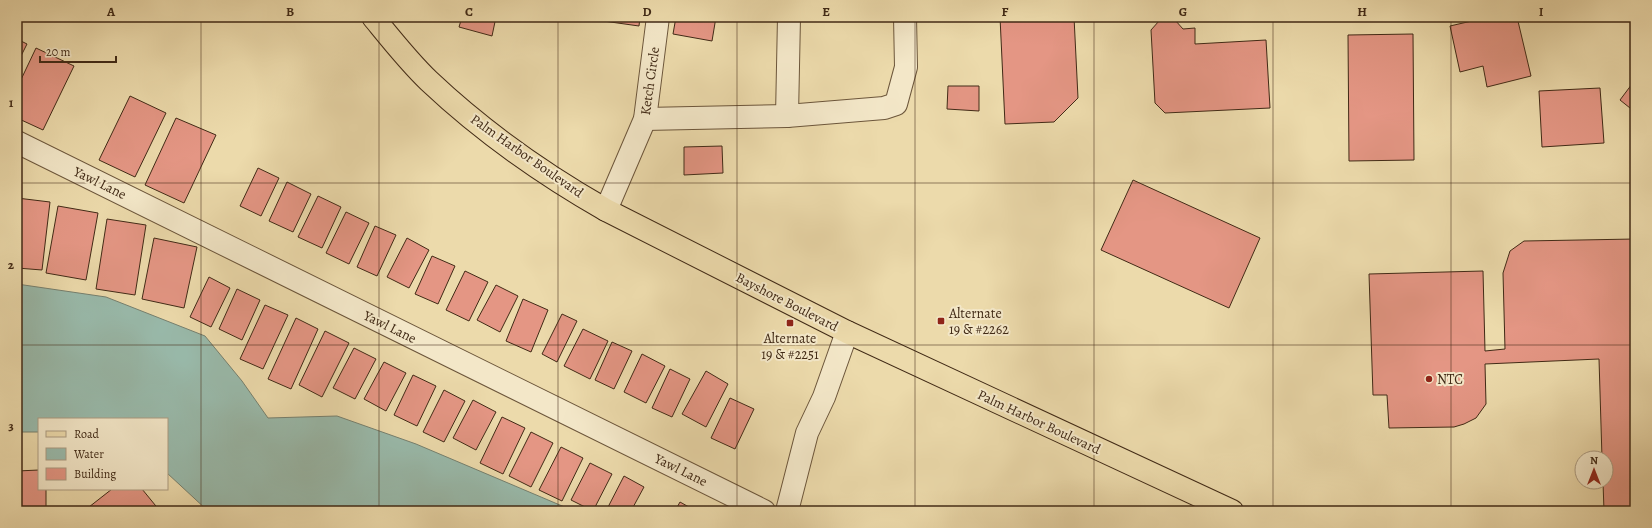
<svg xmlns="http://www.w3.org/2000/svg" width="1652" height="528" viewBox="0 0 1652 528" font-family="Alegreya,serif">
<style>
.water{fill:#99baab;stroke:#76806f}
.building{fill:#e49684;stroke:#412a16}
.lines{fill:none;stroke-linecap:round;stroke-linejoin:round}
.minor-casing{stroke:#6c563b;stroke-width:24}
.major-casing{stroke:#412a16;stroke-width:24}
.minor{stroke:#f3e7c8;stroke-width:22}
.major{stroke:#ecdaab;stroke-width:22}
.grid{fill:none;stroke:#412a16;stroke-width:1;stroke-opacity:0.55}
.poi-dot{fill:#8f2418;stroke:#f3e7c8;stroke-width:1.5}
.labels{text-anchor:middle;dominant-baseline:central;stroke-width:4;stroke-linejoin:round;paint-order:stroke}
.street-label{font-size:14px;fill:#412a16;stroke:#f3e7c8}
.poi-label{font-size:14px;fill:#412a16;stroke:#f3e7c8;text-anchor:start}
.neatline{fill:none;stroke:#412a16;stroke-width:1.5}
.grid-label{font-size:13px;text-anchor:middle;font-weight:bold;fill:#412a16}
</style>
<rect width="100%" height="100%" fill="#ecdaab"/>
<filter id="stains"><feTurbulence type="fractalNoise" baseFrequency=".005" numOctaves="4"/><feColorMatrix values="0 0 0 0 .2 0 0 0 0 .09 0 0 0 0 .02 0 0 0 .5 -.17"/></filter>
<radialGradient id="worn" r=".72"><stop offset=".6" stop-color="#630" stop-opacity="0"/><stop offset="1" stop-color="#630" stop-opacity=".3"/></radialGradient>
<polygon class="water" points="17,284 106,297 205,336 242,381 268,418 337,416 416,444 574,511 208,511 167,473 167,419 39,419 39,432 17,432"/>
<g class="building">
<polygon points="462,17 496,17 492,36 459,27"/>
<polygon points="575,17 640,17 639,26"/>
<polygon points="676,17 716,17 712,41 673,34"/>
<polygon points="1000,17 1074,17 1078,98 1054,122 1005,124"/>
<polygon points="1489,17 1517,17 1531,76 1487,87 1483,66 1460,72 1450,26"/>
<polygon points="1175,20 1183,29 1195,28 1195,44 1266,40 1270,108 1165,113 1155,103 1151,30 1159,21"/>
<polygon points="1413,34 1414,160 1349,161 1348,35"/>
<polygon points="17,39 27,44 17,64"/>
<polygon points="36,48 74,66 43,130 17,118 17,88"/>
<polygon points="1635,80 1635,112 1620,100"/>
<polygon points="948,86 979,86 979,111 947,109"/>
<polygon points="1600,88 1604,143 1542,147 1539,91"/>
<polygon points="130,96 166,113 135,177 99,160"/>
<polygon points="176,118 216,135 184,203 145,185"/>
<polygon points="722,146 723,173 684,175 684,147"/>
<polygon points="258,168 279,178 261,216 240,206"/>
<polygon points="1133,180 1260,238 1229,308 1101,250"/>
<polygon points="287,182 311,194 293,232 269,221"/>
<polygon points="318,196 341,207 322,248 298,237"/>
<polygon points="17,198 50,202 42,270 17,268"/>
<polygon points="58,206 98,213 86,280 46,273"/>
<polygon points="346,212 369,223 349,264 326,253"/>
<polygon points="107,219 146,225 135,295 96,289"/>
<polygon points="375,226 396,235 377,276 357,267"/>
<polygon points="154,238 197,247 184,308 142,299"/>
<polygon points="407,238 429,250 409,288 387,277"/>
<polygon points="1635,239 1635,511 1604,511 1603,482 1606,482 1606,458 1602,458 1599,359 1485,364 1486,404 1476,418 1464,424 1454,427 1389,428 1387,395 1373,395 1369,274 1483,271 1485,351 1505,349 1503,273 1510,251 1524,241"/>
<polygon points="432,256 455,266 438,304 415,294"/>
<polygon points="465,271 488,282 469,321 446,310"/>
<polygon points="209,277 230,288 211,327 190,317"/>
<polygon points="496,285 518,296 500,332 477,320"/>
<polygon points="237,289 260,300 242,340 219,329"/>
<polygon points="523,299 548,310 531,352 506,341"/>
<polygon points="265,305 288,315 263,369 240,359"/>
<polygon points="562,314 577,321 557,362 542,354"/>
<polygon points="296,318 318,329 291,389 268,379"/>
<polygon points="583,329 608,341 590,379 564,366"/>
<polygon points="325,331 349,343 322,397 299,385"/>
<polygon points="612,342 632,351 614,389 595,380"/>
<polygon points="354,348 376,359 355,399 333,388"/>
<polygon points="642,354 665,366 646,403 624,392"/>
<polygon points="384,362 406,373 386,411 364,399"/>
<polygon points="670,369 690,379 672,417 652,408"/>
<polygon points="706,371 728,384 706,427 682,414"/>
<polygon points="413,375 436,386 417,426 394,415"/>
<polygon points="444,390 465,401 444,442 423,432"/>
<polygon points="730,398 754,409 735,449 711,438"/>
<polygon points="473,400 496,412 476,450 453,438"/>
<polygon points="502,417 525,428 503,474 480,463"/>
<polygon points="531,432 553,443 531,487 509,476"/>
<polygon points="561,447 583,458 562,501 539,490"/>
<polygon points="590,463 612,474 593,511 571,500"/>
<polygon points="39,470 39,489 46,489 46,511 17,511 17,471"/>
<polygon points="624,476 644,487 631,511 606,511"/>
<polygon points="112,489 142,489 160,511 92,511 89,507"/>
<polygon points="680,502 696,511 675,511"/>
</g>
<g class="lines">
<g class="minor-casing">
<g id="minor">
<polyline points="787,116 789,17"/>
<polyline points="645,119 787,116 884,108 896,104 906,67 905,17"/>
<polyline points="17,142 764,511"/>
<polyline points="606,210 645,119 658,17"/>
<polyline points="787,511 807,433 824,397 847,332"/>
</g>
</g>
<g class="major-casing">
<path id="major" d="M373,17c18,22 36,45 56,64 54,51 114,93 177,129l241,122 385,179"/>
</g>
<use href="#minor" class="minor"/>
<use href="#major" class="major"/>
</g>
<path class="grid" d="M201,17v494M379,17v494M558,17v494M737,17v494M915,17v494M1094,17v494M1273,17v494M1451,17v494M17,183h1618M17,345h1618"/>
<g class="poi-dot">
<rect x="937" y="317" width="8" height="8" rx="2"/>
<rect x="786" y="319" width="8" height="8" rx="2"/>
<circle cx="1429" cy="379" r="4"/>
</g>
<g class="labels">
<g class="street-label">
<text transform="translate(650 81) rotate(-82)">Ketch Circle</text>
<text transform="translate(527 156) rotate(35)">Palm Harbor Boulevard</text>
<text transform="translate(100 183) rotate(26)">Yawl Lane</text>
<text transform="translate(787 302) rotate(27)">Bayshore Boulevard</text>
<text transform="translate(390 327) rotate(26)">Yawl Lane</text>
<text transform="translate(1039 422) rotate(25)">Palm Harbor Boulevard</text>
<text transform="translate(681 470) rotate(26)">Yawl Lane</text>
</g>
<g class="poi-label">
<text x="949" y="313">Alternate<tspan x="949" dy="16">19 &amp; #2262</tspan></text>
<text x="790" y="338" text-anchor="middle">Alternate<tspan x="790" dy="16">19 &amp; #2251</tspan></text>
<text x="1437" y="379">NTC</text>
</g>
</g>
<rect width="1652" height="528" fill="none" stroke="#ecdaab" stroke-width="44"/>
<rect x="38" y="418" width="130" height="72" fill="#f3e7c8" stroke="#ac9b81"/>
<rect x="46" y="431" width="20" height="6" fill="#ecdaab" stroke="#ac9b81"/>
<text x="74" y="438" font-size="12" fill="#412a16">Road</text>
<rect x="46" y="448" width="20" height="12" fill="#99baab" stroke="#ac9b81"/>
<text x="74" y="458" font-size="12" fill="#412a16">Water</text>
<rect x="46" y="468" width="20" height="12" fill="#e49684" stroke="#ac9b81"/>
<text x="74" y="478" font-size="12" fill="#412a16">Building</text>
<g transform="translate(1594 470)"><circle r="19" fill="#f3e7c8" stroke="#ac9b81"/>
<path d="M0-3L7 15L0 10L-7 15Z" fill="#8f2418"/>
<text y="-6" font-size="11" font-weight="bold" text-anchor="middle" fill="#412a16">N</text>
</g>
<path d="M40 56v6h76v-6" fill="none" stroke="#412a16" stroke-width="2"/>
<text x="46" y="56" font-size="12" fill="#412a16" stroke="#f3e7c8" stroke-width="3" paint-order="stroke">20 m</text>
<rect x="22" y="22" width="1608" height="484" class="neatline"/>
<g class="grid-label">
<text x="111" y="16">A</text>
<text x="290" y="16">B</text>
<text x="469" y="16">C</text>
<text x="647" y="16">D</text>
<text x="826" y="16">E</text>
<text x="1005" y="16">F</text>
<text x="1183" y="16">G</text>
<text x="1362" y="16">H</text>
<text x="1541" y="16">I</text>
<text x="11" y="107">1</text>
<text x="11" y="269">2</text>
<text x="11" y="430">3</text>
</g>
<rect width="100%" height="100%" filter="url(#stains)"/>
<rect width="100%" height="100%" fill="url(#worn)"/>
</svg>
